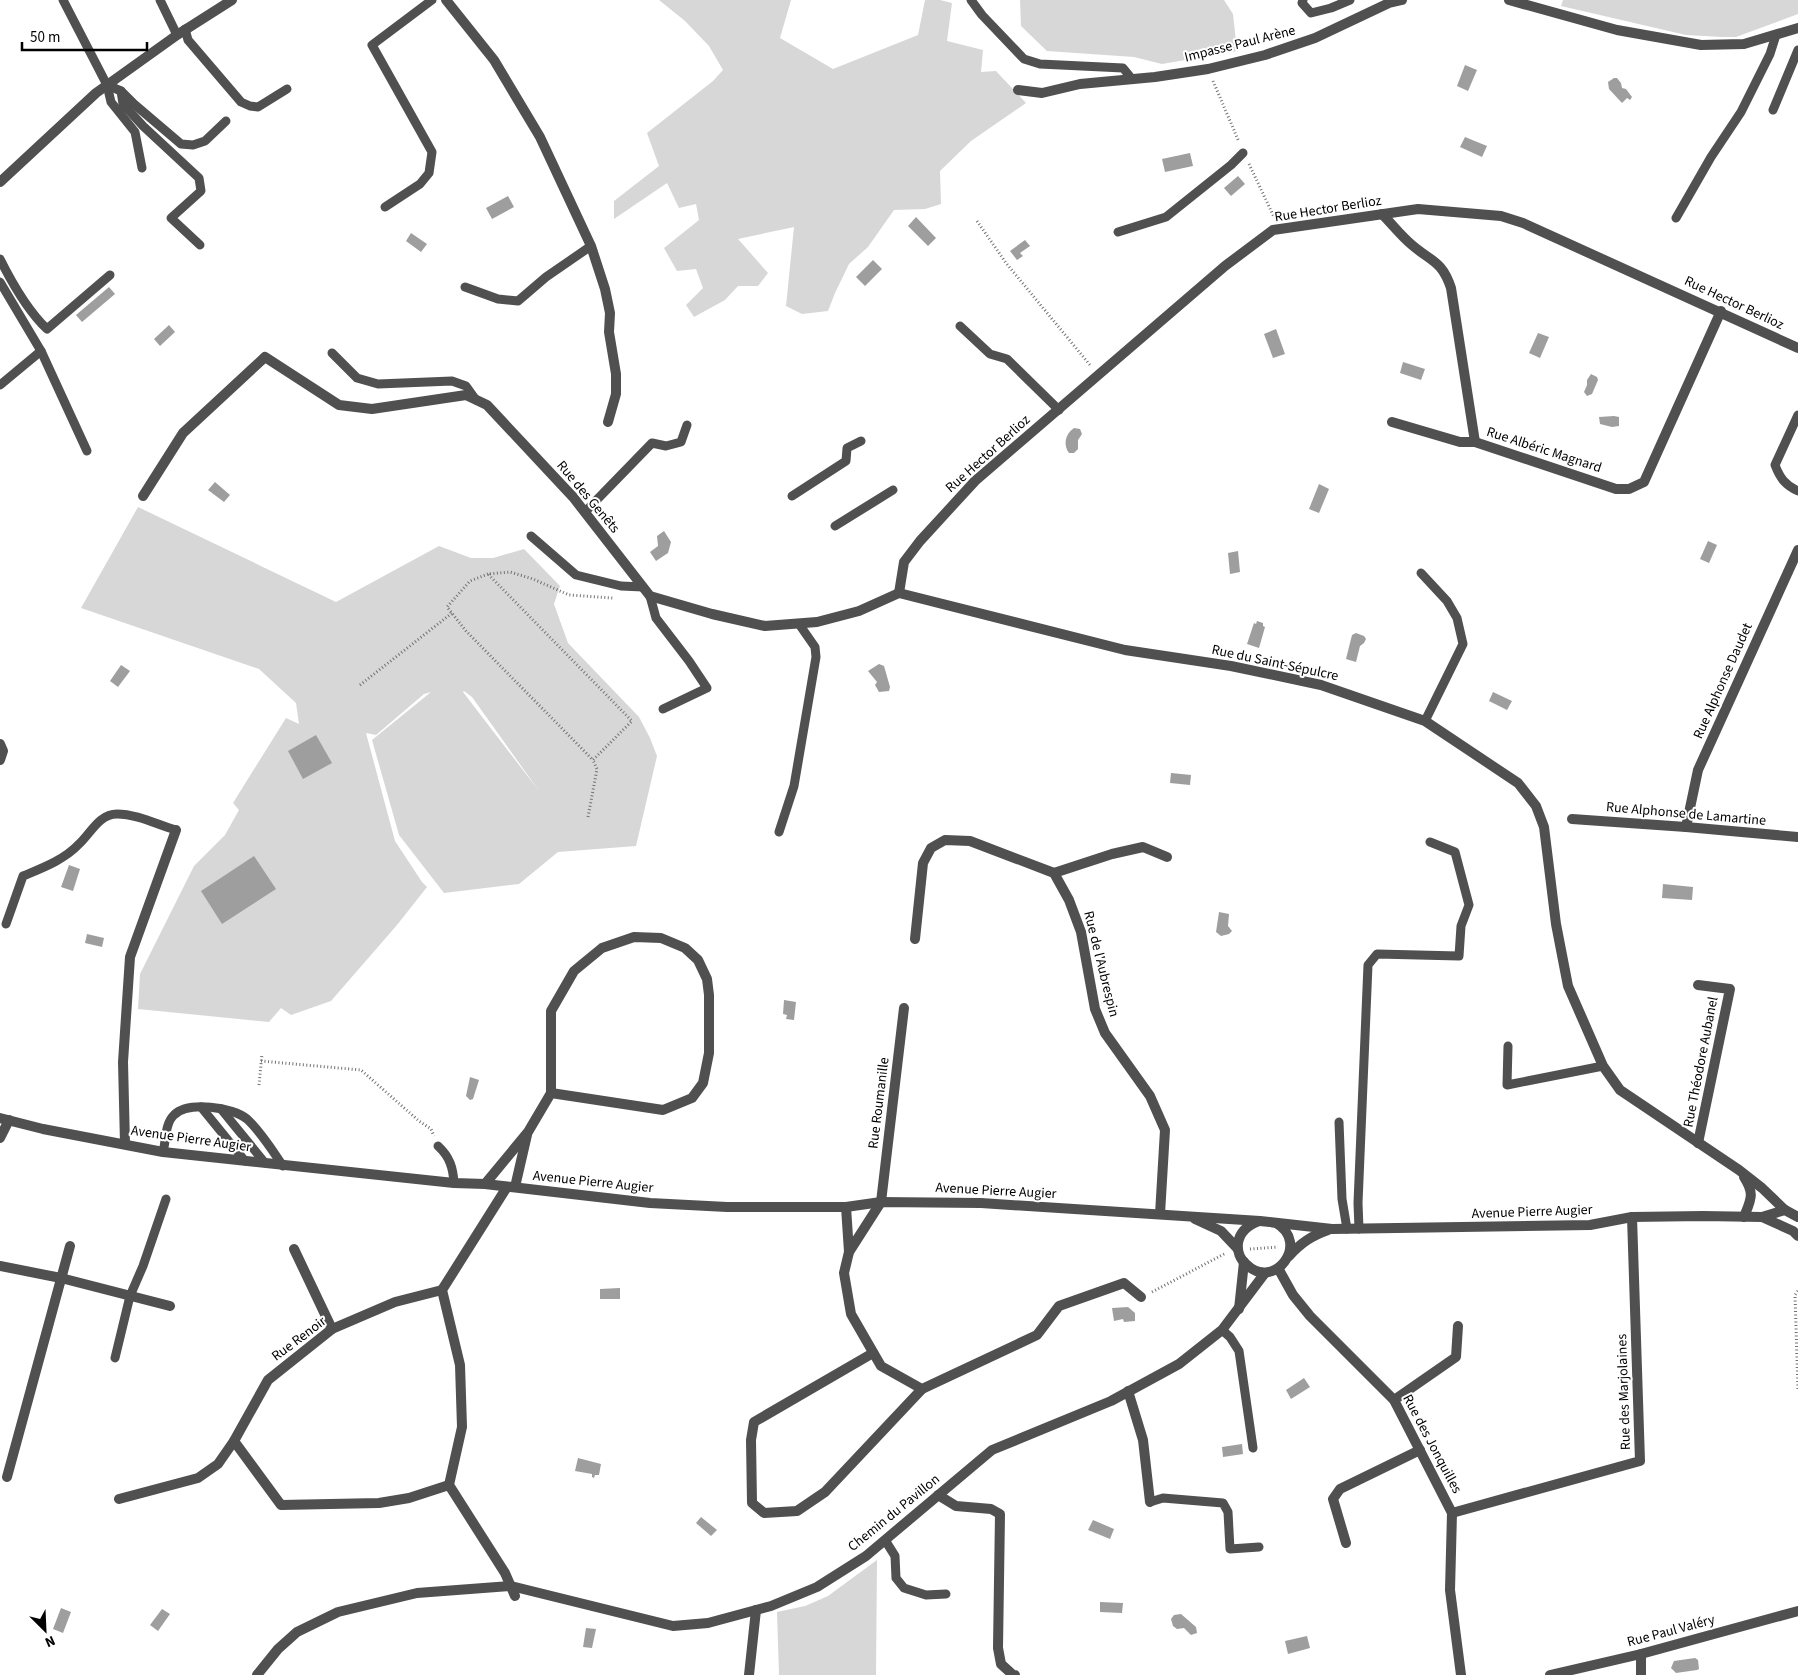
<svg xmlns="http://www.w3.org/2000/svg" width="1798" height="1675" viewBox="0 0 1798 1675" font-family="'Source Sans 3',sans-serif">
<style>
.green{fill:#d7d7d7;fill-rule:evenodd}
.water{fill:#9e9e9e}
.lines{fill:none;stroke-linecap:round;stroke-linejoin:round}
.path{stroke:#727272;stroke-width:3;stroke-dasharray:1 2.5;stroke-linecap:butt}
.service{stroke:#505050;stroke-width:9}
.minor{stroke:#505050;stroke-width:10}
.labels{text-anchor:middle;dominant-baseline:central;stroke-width:4;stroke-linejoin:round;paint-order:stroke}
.street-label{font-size:14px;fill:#000;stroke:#fff}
</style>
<rect width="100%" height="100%" fill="#fff"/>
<g class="green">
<polygon points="659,0 791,0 780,38 833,69 918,35 925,0 940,0 952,3 947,41 983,50 981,72 996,71 1026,103 971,141 940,171 941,204 925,209 894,210 868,247 849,264 835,293 828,311 802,314 786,306 794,227 738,239 768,273 758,286 738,286 725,300 694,317 686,305 703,288 696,269 677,271 664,248 699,220 696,204 679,208 667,183 614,219 614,201 659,166 647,133 713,81 723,70 709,46 685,21"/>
<polygon points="1020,0 1224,0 1233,14 1237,51 1162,64 1134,57 1047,51 1021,26"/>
<polygon points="1563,0 1798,0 1798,14 1736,37 1722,37 1686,35 1561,6"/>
<path d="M138,507l198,95 103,-56 32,12h22l31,-9 36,37 -6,18 14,39 71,74 11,21 7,18 -21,90 -78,6 -39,32 -75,9 -45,-58 -27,-95 59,-48 -7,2 -48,41 -10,-2 29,108 27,41 5,5 -30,38 -66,76 -40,14 -10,-7 -12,14 -131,-13 2,-35 54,-108 31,-31 14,-25 -6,-7 53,-85 13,6 -3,-21 -37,-34 -178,-61zM464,691l8,6 67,94 -76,-99z"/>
<polygon points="877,1560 876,1675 779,1675 777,1612 805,1606 828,1596"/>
</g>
<g class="water">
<polygon points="1465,65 1477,70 1468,91 1457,86"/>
<polygon points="1614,78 1617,78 1621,83 1622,88 1626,89 1632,97 1630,100 1627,98 1622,103 1609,89 1608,82"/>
<polygon points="1465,137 1487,146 1482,157 1460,147"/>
<polygon points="1190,153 1193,166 1165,172 1162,159"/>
<polygon points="1238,176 1245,184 1231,196 1224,188"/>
<polygon points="508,196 514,207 492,219 486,208"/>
<polygon points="916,217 936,238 928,246 908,226"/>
<polygon points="411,233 427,244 421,252 406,241"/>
<polygon points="1025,240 1030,246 1020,253 1023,256 1017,260 1010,251"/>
<polygon points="873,260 882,269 865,286 856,277"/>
<polygon points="109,287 115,294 82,322 76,315"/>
<polygon points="169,325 175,332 160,346 154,339"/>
<polygon points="1276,329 1285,354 1273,358 1264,334"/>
<polygon points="1538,333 1549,337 1540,358 1529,353"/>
<polygon points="1403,362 1425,369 1421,380 1400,373"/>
<polygon points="1591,374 1597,377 1598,380 1592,394 1587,396 1584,392 1587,385 1587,380"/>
<polygon points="1614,416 1619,417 1619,426 1612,427 1600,424 1599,417"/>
<path d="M1074,428l6,1 2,5 -4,6v9l-4,4h-5c-6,-8 -4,-19 5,-25z"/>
<polygon points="215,482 230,495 224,502 208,490"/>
<polygon points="1319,484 1329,489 1319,513 1309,509"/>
<polygon points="664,531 671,542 668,553 656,561 650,552 658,546 657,536"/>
<polygon points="1708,541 1717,545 1709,563 1700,559"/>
<polygon points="1238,551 1240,572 1230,574 1228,553"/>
<polygon points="1257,621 1263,623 1263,626 1265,627 1259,648 1247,644 1254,623 1256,624"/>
<polygon points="1356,633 1364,636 1366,639 1364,643 1360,646 1356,662 1346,659 1352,635"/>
<polygon points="879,664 884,666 890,687 889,691 879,692 875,685 877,682 868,671"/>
<polygon points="121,665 130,671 118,687 110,681"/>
<polygon points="1493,692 1512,701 1507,710 1489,701"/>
<polygon points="316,735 332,763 303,779 288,751"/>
<polygon points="1171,773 1191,775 1190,785 1170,783"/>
<polygon points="254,856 276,889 222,924 201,891"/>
<polygon points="69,865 80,869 73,891 61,887"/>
<polygon points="1663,884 1693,887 1692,900 1662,898"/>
<polygon points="1219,912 1229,914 1228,926 1232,931 1229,934 1221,936 1216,932"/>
<polygon points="87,934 104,938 102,947 85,943"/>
<polygon points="784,1000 796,1002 794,1020 786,1019 787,1015 783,1014"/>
<polygon points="470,1077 479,1080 473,1099 470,1100 466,1096"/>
<polygon points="620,1288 620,1299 600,1299 600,1289"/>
<polygon points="1128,1307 1135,1313 1135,1321 1124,1322 1123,1319 1114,1321 1112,1308"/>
<polygon points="1304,1378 1310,1387 1291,1399 1286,1390"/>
<polygon points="1242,1444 1243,1454 1223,1457 1222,1447"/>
<polygon points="578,1458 601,1464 599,1475 595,1475 594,1478 592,1477 592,1474 575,1471"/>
<polygon points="701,1517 717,1530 711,1536 696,1523"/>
<polygon points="1093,1520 1114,1529 1110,1539 1088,1530"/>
<polygon points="1100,1602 1123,1603 1122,1613 1100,1612"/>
<polygon points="61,1608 71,1612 63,1633 53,1629"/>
<polygon points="162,1609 170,1614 158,1631 150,1625"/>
<polygon points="1181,1614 1196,1627 1197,1633 1191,1635 1184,1628 1177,1629 1173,1626 1171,1619 1174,1615"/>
<polygon points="586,1628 596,1629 592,1648 583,1647"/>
<polygon points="1307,1636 1310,1648 1288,1654 1285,1641"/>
<polygon points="1695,1658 1698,1660 1699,1669 1697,1670 1676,1673 1671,1668 1674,1661"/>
</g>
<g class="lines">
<g class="path">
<polyline points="1213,81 1239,142"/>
<polyline points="1249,164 1274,217"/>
<polyline points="977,221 1006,263 1090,365"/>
<polyline points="488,574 470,581 447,607 466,631 593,760 632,721 488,574 510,572 533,579 569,595 613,598"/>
<polyline points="360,685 452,613"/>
<polyline points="588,817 597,769 593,760"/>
<polyline points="261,1061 361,1070 419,1121 431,1129 434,1136"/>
<polyline points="259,1085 262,1054"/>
<polyline points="1250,1249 1278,1247"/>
<polyline points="1798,1291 1795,1295 1798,1390"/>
<polyline points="1152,1292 1226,1253"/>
</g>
<g class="service">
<polyline points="63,0 107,85 111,102 135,132 142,168"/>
<polyline points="160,0 177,35"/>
<polyline points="971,0 982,15 1024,59 1040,64 1123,68 1132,79"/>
<polyline points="1303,0 1302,3 1311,13 1331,8 1350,0"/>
<polyline points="185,29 188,40 241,102 250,106 258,107 287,89"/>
<polyline points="107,85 121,91 134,104 181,144 193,145 205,141 226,121"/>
<polyline points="121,91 123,104 143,126 199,178 201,191 171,218 200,245"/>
<polyline points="1773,110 1798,50"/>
<polyline points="385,207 420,184 429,173 432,152 372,45 432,0"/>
<polyline points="1676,218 1711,157 1741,112 1770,54 1776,35"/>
<polyline points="1118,232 1166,217 1231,165 1243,153"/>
<path d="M0,259c12,24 27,51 47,70l63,-54"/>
<polyline points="0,282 41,351 0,385"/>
<polyline points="465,287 498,299 518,301 546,277 591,246"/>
<polyline points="960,326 990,354 1007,359 1059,410"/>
<polyline points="41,351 87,451"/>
<polyline points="332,353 357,378 378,384 452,381 466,386 476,400"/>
<path d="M1798,415l-23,50c5,13 10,20 23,26"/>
<polyline points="792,496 846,461 847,448 861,441"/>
<polyline points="585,512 652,443 666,446 681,442 687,425"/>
<polyline points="835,526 893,490"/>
<polyline points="531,536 576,575 621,586 643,587"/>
<polyline points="1421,573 1447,601 1457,618 1463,644 1425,721"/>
<polyline points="650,596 656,618 689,661 707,688 663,709"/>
<polyline points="779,832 794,786 816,657 815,647 799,624"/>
<path d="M6,924l17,-48c19,-8 41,-16 56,-32 12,-11 20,-30 38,-30 20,0 41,11 59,16"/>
<polyline points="1508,1046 1507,1085 1603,1066"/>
<polyline points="201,1107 245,1161"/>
<polyline points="221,1109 265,1163"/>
<polyline points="1339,1122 1342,1199 1347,1229"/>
<path d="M438,1146c12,11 15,22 16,37"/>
<path d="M163,1152c3,-11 2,-29 11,-37 14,-14 59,-8 73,4 14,13 25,31 36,47"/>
<polyline points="1359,1229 1358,1203 1368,965 1377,954 1459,956 1461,926 1469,905 1455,852 1430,842"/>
<polyline points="1222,1330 1230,1337 1239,1351 1253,1448"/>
<polyline points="115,1358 130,1296 143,1266 166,1199"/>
<polyline points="1150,1502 1163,1498 1223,1503 1228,1512 1230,1549 1259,1547"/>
<polyline points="885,1540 895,1556 896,1578 904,1588 926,1595 946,1594"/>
</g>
<g class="minor">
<polyline points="446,0 494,60 540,137 591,246 605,289 610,313 609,332 616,374 616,394 608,422"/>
<polyline points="1509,0 1617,30 1701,45 1744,44 1798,28"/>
<polyline points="1018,90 1042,93 1080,84 1155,77 1208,69 1265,55 1315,38 1389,3 1402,0"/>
<polyline points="0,182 96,93 177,35 232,0"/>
<path d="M1382,214c10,10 19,22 30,31 20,17 30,16 39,43l24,154"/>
<polyline points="1392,422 1460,442 1475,442 1616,489 1629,489 1644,482 1721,311"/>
<polyline points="143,496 183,433 265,357 339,405 372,409 466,395 487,405 573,497 650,596 712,614 765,626 817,622 859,611 899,593"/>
<polyline points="899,593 1125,650 1231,666 1321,685 1425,721 1518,783 1536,806 1544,827 1556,924 1568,986 1603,1066 1620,1090 1739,1170 1762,1188 1785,1210"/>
<polyline points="899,593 904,562 920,541 975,481 1225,266 1273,230 1418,209 1501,216 1523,223 1798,348"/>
<polyline points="0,744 3,751 0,760"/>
<polyline points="1572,819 1686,827 1798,837"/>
<polyline points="1686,827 1698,770 1798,550"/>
<polyline points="1054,873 1112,854 1143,847 1167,857"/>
<polyline points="915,939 923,863 931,848 945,840 970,841 1054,873 1069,900 1081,932 1095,1009 1105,1033 1150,1096 1165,1130 1160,1214"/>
<polyline points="1698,985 1730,989 1698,1143"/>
<polyline points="904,1008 881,1202 849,1252 844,1273 851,1314 881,1366 922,1389 1037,1335 1059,1306 1124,1283 1141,1297"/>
<polyline points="0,1118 43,1129 163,1152 454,1183 485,1184 650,1203 727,1207 846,1207 881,1202 981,1203 1260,1221 1332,1229 1590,1225 1632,1217 1703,1216 1762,1217 1785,1210 1798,1217"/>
<polyline points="0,1138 9,1120"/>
<polyline points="125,1144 123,1062 130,957 176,830"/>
<path d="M1744,1177c11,17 7,22 0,40"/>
<polyline points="485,1184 528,1132 551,1093 551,1011 574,971 602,948 634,937 661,938 685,948 698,960 707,979 709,995 709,1053 703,1083 692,1098 663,1110 551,1093"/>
<polyline points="507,1187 442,1290 460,1365 462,1427 449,1485 505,1573 515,1596"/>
<polyline points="515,1187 527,1135"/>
<polyline points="846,1207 849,1252"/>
<polyline points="1762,1217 1793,1231 1798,1236"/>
<polyline points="1195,1219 1221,1231 1238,1249"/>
<path d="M1259,1221c-11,4 -19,10 -21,22 -1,8 2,16 8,21 28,28 65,-21 30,-41"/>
<polyline points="294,1249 332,1329"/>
<path d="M1289,1256c12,-13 22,-20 39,-26"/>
<polyline points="0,1266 61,1278 170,1306"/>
<polyline points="1278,1268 1293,1295 1310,1316 1394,1400 1452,1513 1450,1590 1461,1675"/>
<polyline points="1239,1309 1244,1262"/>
<polyline points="873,1353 754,1422 751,1440 752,1503 764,1513 797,1511 825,1492 922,1389"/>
<polyline points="1128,1391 1143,1440 1150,1502"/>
<polyline points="1394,1400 1456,1357 1458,1326"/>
<polyline points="234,1441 281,1505 379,1503 409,1498 449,1485"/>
<polyline points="7,1477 70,1246"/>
<polyline points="938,1495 956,1506 991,1509 1000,1514 998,1648 1001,1664 1013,1675 1015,1675"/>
<polyline points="119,1499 198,1478 218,1464 234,1441 268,1380 332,1329 395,1302 442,1290"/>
<polyline points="1452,1513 1640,1461 1632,1217"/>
<polyline points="1346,1543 1333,1499 1340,1489 1420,1450"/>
<polyline points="1641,1654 1641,1675"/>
<polyline points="257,1675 278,1649 297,1632 338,1612 417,1593 511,1586 673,1626 708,1623 771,1606 817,1587 866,1556 992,1450 1111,1401 1179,1364 1222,1330 1265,1273"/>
<polyline points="749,1675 756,1610"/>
<polyline points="1550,1675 1641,1654 1798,1611"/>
</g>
</g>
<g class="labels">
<g class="street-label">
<text transform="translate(1240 44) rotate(-14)">Impasse Paul Arène</text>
<text transform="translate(1328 209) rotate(-9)">Rue Hector Berlioz</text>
<text transform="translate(1734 303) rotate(25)">Rue Hector Berlioz</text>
<text transform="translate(1544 450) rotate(18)">Rue Albéric Magnard</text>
<text transform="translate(988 454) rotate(-42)">Rue Hector Berlioz</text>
<text transform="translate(588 497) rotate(50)">Rue des Genêts</text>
<text transform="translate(1275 663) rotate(12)">Rue du Saint-Sépulcre</text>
<text transform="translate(1723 681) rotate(-66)">Rue Alphonse Daudet</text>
<text transform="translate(1686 814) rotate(5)">Rue Alphonse de Lamartine</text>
<text transform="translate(1101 964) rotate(76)">Rue de l'Aubrespin</text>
<text transform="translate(1701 1062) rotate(-79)">Rue Théodore Aubanel</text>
<text transform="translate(879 1103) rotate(-83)">Rue Roumanille</text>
<text transform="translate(191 1139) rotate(8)">Avenue Pierre Augier</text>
<text transform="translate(593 1182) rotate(6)">Avenue Pierre Augier</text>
<text transform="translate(996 1191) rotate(3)">Avenue Pierre Augier</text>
<text transform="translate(1532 1212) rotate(-2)">Avenue Pierre Augier</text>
<text transform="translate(299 1339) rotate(-37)">Rue Renoir</text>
<text transform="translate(1624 1392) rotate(-92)">Rue des Marjolaines</text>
<text transform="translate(1432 1444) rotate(62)">Rue des Jonquilles</text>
<text transform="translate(894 1513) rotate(-39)">Chemin du Pavillon</text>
<text transform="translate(1671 1631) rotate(-15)">Rue Paul Valéry</text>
</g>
</g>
<g transform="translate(45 1630) rotate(156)" stroke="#ffffff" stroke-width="4" paint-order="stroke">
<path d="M0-4L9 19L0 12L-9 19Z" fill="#000000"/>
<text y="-8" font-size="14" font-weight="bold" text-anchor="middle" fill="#000000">N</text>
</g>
<path d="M22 42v8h125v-8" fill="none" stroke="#000000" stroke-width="2.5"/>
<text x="30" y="42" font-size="15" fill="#000000" stroke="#ffffff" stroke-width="4" paint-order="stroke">50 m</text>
</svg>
